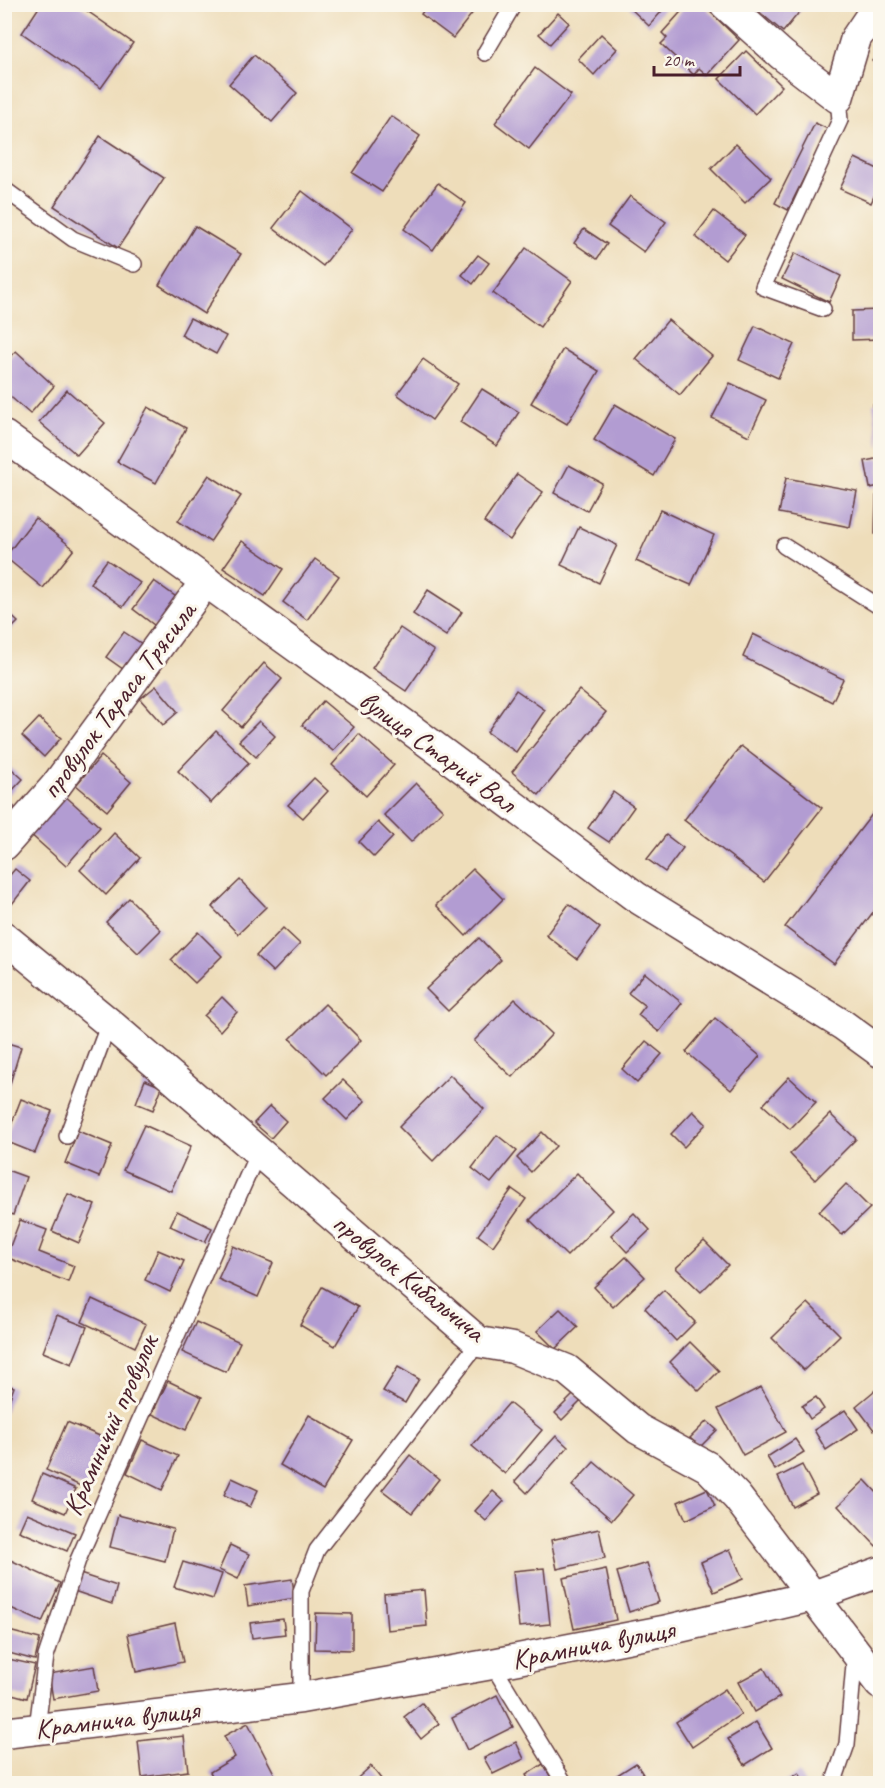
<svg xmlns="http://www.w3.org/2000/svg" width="885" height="1788" viewBox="0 0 885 1788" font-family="Caveat,sans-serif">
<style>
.building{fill:#b29cd2}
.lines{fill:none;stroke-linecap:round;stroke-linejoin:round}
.lane-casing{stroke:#633c40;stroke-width:18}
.street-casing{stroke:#633c40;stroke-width:33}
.lane{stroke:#fff;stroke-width:15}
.street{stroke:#fff;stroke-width:30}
.labels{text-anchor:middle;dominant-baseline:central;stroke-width:6;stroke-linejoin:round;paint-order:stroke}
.street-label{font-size:28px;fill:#4a1f2b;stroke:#fbf7ec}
</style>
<rect width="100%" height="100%" fill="#fbf7ec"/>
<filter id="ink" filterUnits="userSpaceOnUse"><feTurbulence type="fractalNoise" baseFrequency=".0167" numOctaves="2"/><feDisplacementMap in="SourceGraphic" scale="12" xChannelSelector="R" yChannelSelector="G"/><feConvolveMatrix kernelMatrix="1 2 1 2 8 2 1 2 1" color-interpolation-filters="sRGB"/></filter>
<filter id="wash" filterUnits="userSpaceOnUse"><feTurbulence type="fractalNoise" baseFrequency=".008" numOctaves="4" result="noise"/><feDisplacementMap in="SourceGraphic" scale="24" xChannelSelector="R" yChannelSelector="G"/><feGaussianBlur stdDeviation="1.35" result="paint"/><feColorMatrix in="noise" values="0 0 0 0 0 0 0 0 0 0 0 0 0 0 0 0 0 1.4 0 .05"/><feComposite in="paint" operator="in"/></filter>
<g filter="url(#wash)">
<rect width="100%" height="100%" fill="#eeddba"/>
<g id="blocks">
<g class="building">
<polygon points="41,4 77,4 133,43 101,88 22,33"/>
<polygon points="428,4 477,4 478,6 453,38 421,14"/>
<polygon points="626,4 668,4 649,26"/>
<polygon points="688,4 702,4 739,40 707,75 699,68 694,75 661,44 667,38 662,33"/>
<polygon points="750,4 806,4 783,32"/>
<polygon points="558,13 569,23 550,44 539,34"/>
<polygon points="601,34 617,49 594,75 578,59"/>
<polygon points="746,51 782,86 755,114 719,79"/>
<polygon points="880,52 880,68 872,61"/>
<polygon points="254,55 297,93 272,122 229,84"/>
<polygon points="535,68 571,95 529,149 495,123"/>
<polygon points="391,116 420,136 382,192 352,173"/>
<polygon points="815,123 828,129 788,210 775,203"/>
<polygon points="100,136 164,178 118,248 54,206"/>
<polygon points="736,144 771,178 745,203 711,169"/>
<polygon points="855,158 880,170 880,183 871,203 840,189"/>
<polygon points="438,183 466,203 433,250 404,229"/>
<polygon points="302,191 352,229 323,266 273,228"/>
<polygon points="630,196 666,222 644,252 608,226"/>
<polygon points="714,211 745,235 725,260 695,236"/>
<polygon points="195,226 241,254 204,314 159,285"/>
<polygon points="584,229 607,244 597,259 574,243"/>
<polygon points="526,248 572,281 540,327 493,293"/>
<polygon points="795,253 841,276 829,302 782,279"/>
<polygon points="478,255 489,263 473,284 462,275"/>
<polygon points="880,310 880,339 852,340 852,311"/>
<polygon points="190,318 226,336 216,354 181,335"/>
<polygon points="668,320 712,356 680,395 636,359"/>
<polygon points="755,326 794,344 778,378 739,360"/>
<polygon points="563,349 599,371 567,424 531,403"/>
<polygon points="16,351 54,386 30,414 4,391 4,363"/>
<polygon points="423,359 458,384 432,420 397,394"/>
<polygon points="730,383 766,400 749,436 712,418"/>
<polygon points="482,389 519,412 497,446 460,422"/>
<polygon points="67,390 105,423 77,455 39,422"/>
<polygon points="615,404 675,439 654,476 594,440"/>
<polygon points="873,404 880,404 880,447 879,447"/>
<polygon points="148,407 186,428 156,483 117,462"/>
<polygon points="880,458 880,486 870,488 865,461"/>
<polygon points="569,465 602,483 587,511 554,493"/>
<polygon points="517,474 543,492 510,540 484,522"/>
<polygon points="209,475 241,496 210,542 178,521"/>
<polygon points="786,478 857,491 850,527 779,513"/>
<polygon points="876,496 880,496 880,534 875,534"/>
<polygon points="660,510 714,535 691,585 636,561"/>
<polygon points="35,518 74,549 43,588 5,557"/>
<polygon points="579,527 617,545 599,583 561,565"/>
<polygon points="242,541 283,569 265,596 223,568"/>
<polygon points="315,559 339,576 307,620 283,602"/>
<polygon points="107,560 140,583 123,607 90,583"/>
<polygon points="154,581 179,599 158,628 133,609"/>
<polygon points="428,590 462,612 446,636 413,614"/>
<polygon points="4,609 18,622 4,636"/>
<polygon points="400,628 434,651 406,691 372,668"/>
<polygon points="124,632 148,648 130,674 106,657"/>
<polygon points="753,634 843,679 832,702 743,657"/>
<polygon points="264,663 282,679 241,727 223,711"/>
<polygon points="156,686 178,712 163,725 140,699"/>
<polygon points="516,690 545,710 516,752 487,732"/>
<polygon points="579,690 606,712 539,795 512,772"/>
<polygon points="323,701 354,727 333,751 302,725"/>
<polygon points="39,718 61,738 44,757 22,736"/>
<polygon points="259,721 275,736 256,757 239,741"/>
<polygon points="216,731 249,763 211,803 178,771"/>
<polygon points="359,734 394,765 366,796 332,765"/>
<polygon points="741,746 822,808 764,882 684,820"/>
<polygon points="101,756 131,782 107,811 76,785"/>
<polygon points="4,762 23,779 8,795 4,792"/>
<polygon points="314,778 328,791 303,818 288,805"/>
<polygon points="416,783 443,810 411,842 384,815"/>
<polygon points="613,792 634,807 609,842 588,828"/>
<polygon points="63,794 100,827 66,866 29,833"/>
<polygon points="4,797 14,807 4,817"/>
<polygon points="880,804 880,903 834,964 785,927"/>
<polygon points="378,822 393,837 374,857 359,842"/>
<polygon points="114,833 140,858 106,895 80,870"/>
<polygon points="666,835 683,848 665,872 647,859"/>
<polygon points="15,869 30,881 12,904 4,898 4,882"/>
<polygon points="473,869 503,899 466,936 436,905"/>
<polygon points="240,880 266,907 238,934 212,907"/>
<polygon points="129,898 161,930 138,953 106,922"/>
<polygon points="569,904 600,928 577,959 546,935"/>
<polygon points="283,928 300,944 273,972 256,956"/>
<polygon points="198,932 222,956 195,983 171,960"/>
<polygon points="479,938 501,960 448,1011 426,989"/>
<polygon points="645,973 682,1003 659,1032 638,1015 645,1006 628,993"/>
<polygon points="222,997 237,1012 220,1031 204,1016"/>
<polygon points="515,999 552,1034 512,1077 474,1041"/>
<polygon points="325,1004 361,1040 326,1075 290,1039"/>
<polygon points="715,1018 760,1056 731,1090 686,1052"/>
<polygon points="646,1041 662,1054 637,1083 622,1069"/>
<polygon points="4,1042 21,1047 9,1087 4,1085"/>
<polygon points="450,1075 484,1109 433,1161 399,1127"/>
<polygon points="789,1077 816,1102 790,1129 763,1105"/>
<polygon points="145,1080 162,1087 153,1110 136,1103"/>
<polygon points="343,1080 365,1101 347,1120 325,1098"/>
<polygon points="21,1099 52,1111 35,1153 5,1141"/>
<polygon points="270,1106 286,1121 271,1138 254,1123"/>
<polygon points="693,1111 706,1124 684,1147 671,1134"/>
<polygon points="830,1114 856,1139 815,1180 790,1154"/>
<polygon points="144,1125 191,1146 171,1191 123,1170"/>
<polygon points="78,1131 112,1145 99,1177 65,1163"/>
<polygon points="542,1132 556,1146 531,1172 517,1158"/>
<polygon points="497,1135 517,1151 491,1183 472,1168"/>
<polygon points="4,1169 26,1177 13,1215 4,1212"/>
<polygon points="577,1173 613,1210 567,1256 530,1220"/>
<polygon points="846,1184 870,1208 842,1235 819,1212"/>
<polygon points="512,1189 526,1199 493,1246 478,1235"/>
<polygon points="68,1194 95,1205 79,1243 52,1231"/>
<polygon points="177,1211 212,1228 205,1242 170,1226"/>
<polygon points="634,1213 650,1230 627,1252 611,1235"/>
<polygon points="20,1220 47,1230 39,1252 74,1266 68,1282 6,1257"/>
<polygon points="704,1241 728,1265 701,1292 676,1268"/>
<polygon points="233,1246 273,1263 258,1297 218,1279"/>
<polygon points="158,1250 184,1261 170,1292 145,1280"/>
<polygon points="626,1257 645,1277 613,1307 594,1287"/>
<polygon points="322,1287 358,1307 335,1346 300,1325"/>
<polygon points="664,1290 695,1322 676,1341 645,1308"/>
<polygon points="92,1299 146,1324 135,1347 82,1322"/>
<polygon points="808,1303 840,1335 804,1370 772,1338"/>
<polygon points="560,1309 578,1327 555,1349 537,1331"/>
<polygon points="57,1315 87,1327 72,1364 43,1352"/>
<polygon points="196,1322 240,1342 226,1372 182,1352"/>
<polygon points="690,1342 719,1371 699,1391 670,1362"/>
<polygon points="398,1367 419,1379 405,1403 383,1391"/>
<polygon points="168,1381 202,1397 186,1430 152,1414"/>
<polygon points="4,1384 14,1387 5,1412 4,1412"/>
<polygon points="880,1386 880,1425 874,1430 856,1406"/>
<polygon points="761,1387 786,1432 743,1455 718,1409"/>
<polygon points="575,1393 582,1400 562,1420 555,1413"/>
<polygon points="816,1397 824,1409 810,1419 802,1406"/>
<polygon points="509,1403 542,1430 505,1474 472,1446"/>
<polygon points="845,1410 858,1429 826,1450 814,1430"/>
<polygon points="309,1415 353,1440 323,1490 280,1465"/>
<polygon points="707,1421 717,1430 700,1447 690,1438"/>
<polygon points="67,1422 109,1440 87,1489 46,1470"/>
<polygon points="556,1436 568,1447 527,1493 515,1481"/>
<polygon points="795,1439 804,1452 775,1470 767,1457"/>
<polygon points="142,1440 178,1456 162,1490 127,1473"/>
<polygon points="410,1455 439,1479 412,1513 382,1490"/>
<polygon points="594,1462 633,1495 612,1520 572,1486"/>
<polygon points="802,1465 817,1494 793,1507 778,1477"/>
<polygon points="42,1474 76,1489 65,1513 32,1499"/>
<polygon points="232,1478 258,1490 250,1507 224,1495"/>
<polygon points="865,1480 880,1496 880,1542 876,1546 838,1506"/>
<polygon points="707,1489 715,1506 686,1520 678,1502"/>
<polygon points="493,1491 504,1501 486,1521 475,1511"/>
<polygon points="27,1513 75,1533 67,1551 19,1531"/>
<polygon points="118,1515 173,1529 165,1561 110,1547"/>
<polygon points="599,1529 605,1558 557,1569 551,1540"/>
<polygon points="230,1545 249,1554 238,1579 219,1570"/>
<polygon points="730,1549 743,1579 714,1592 701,1562"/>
<polygon points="4,1557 60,1583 42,1622 4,1605"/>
<polygon points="183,1562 222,1574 213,1599 174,1587"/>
<polygon points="647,1563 659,1602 629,1612 617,1572"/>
<polygon points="544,1568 550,1624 519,1627 513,1571"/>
<polygon points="606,1569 616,1620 574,1629 563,1578"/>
<polygon points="80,1574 117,1586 112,1604 74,1591"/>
<polygon points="292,1579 295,1598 248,1606 245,1586"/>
<polygon points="424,1590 427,1626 387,1630 384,1594"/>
<polygon points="316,1613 352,1614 352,1650 315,1649"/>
<polygon points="283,1619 285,1634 252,1638 250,1623"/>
<polygon points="175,1623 183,1662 136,1672 128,1634"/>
<polygon points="5,1630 40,1639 35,1660 5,1652"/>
<polygon points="4,1658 35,1665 27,1698 4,1692"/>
<polygon points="94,1666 98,1691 53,1699 49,1674"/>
<polygon points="764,1668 780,1697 754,1712 738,1682"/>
<polygon points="725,1689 741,1714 692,1747 676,1722"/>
<polygon points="497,1695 513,1727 467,1750 452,1718"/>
<polygon points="422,1703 439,1724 421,1739 404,1717"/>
<polygon points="756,1722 772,1748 745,1765 728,1739"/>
<polygon points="248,1723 277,1779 268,1784 217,1784 210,1772 235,1757 224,1736"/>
<polygon points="184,1736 188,1771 142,1777 138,1741"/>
<polygon points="516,1742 524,1759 493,1774 484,1758"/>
<polygon points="636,1763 649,1784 603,1784"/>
<polygon points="543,1764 555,1784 531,1784 526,1775"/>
<polygon points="371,1766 385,1784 351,1784"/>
<polygon points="799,1773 805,1784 781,1784"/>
</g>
</g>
</g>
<g filter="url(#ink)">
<use href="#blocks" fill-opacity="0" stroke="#633c40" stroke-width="1.5"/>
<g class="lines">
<g class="lane-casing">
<g id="lane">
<polyline points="485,53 514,4"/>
<polyline points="4,189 73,239 134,264"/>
<polyline points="823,309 763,287 840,120 838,98"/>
<polyline points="784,546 880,607"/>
<polyline points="67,1136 109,1023"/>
<polyline points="492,1664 565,1784"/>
<polyline points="301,1698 301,1591 317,1550 479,1342"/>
<polyline points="37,1728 46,1656 78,1560 258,1152"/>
<polyline points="833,1784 847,1744 855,1653"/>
</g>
</g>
<g class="street-casing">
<g id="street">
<polyline points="725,4 782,55 838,98 856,38 879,4"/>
<polyline points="4,436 409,728 636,897 843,1025 880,1052"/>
<polyline points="4,845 55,787 206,581"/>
<polyline points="4,937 109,1023 479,1342 513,1348 567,1370 638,1429 708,1467 737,1497 880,1684"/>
<polyline points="4,1733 301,1698 492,1664 663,1631 813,1596 880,1572"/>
</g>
</g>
<use href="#lane" class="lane"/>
<use href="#street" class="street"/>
</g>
</g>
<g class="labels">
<g class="street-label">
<text transform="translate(118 700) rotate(-53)">провулок Тараса Трясила</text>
<text transform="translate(438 751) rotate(36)">вулиця Старий Вал</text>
<text transform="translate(409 1277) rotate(39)">провулок Кибальчича</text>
<text transform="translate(110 1425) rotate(-66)">Крамничий провулок</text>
<text transform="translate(593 1644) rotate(-11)">Крамнича вулиця</text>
<text transform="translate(117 1719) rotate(-7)">Крамнича вулиця</text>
</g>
</g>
<rect width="885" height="1788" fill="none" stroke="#fbf7ec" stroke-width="24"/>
<path d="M654 66v9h86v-9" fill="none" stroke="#4a1f2b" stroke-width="3"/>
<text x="663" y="66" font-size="18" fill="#4a1f2b" stroke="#fbf7ec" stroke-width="4.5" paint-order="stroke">20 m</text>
</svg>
